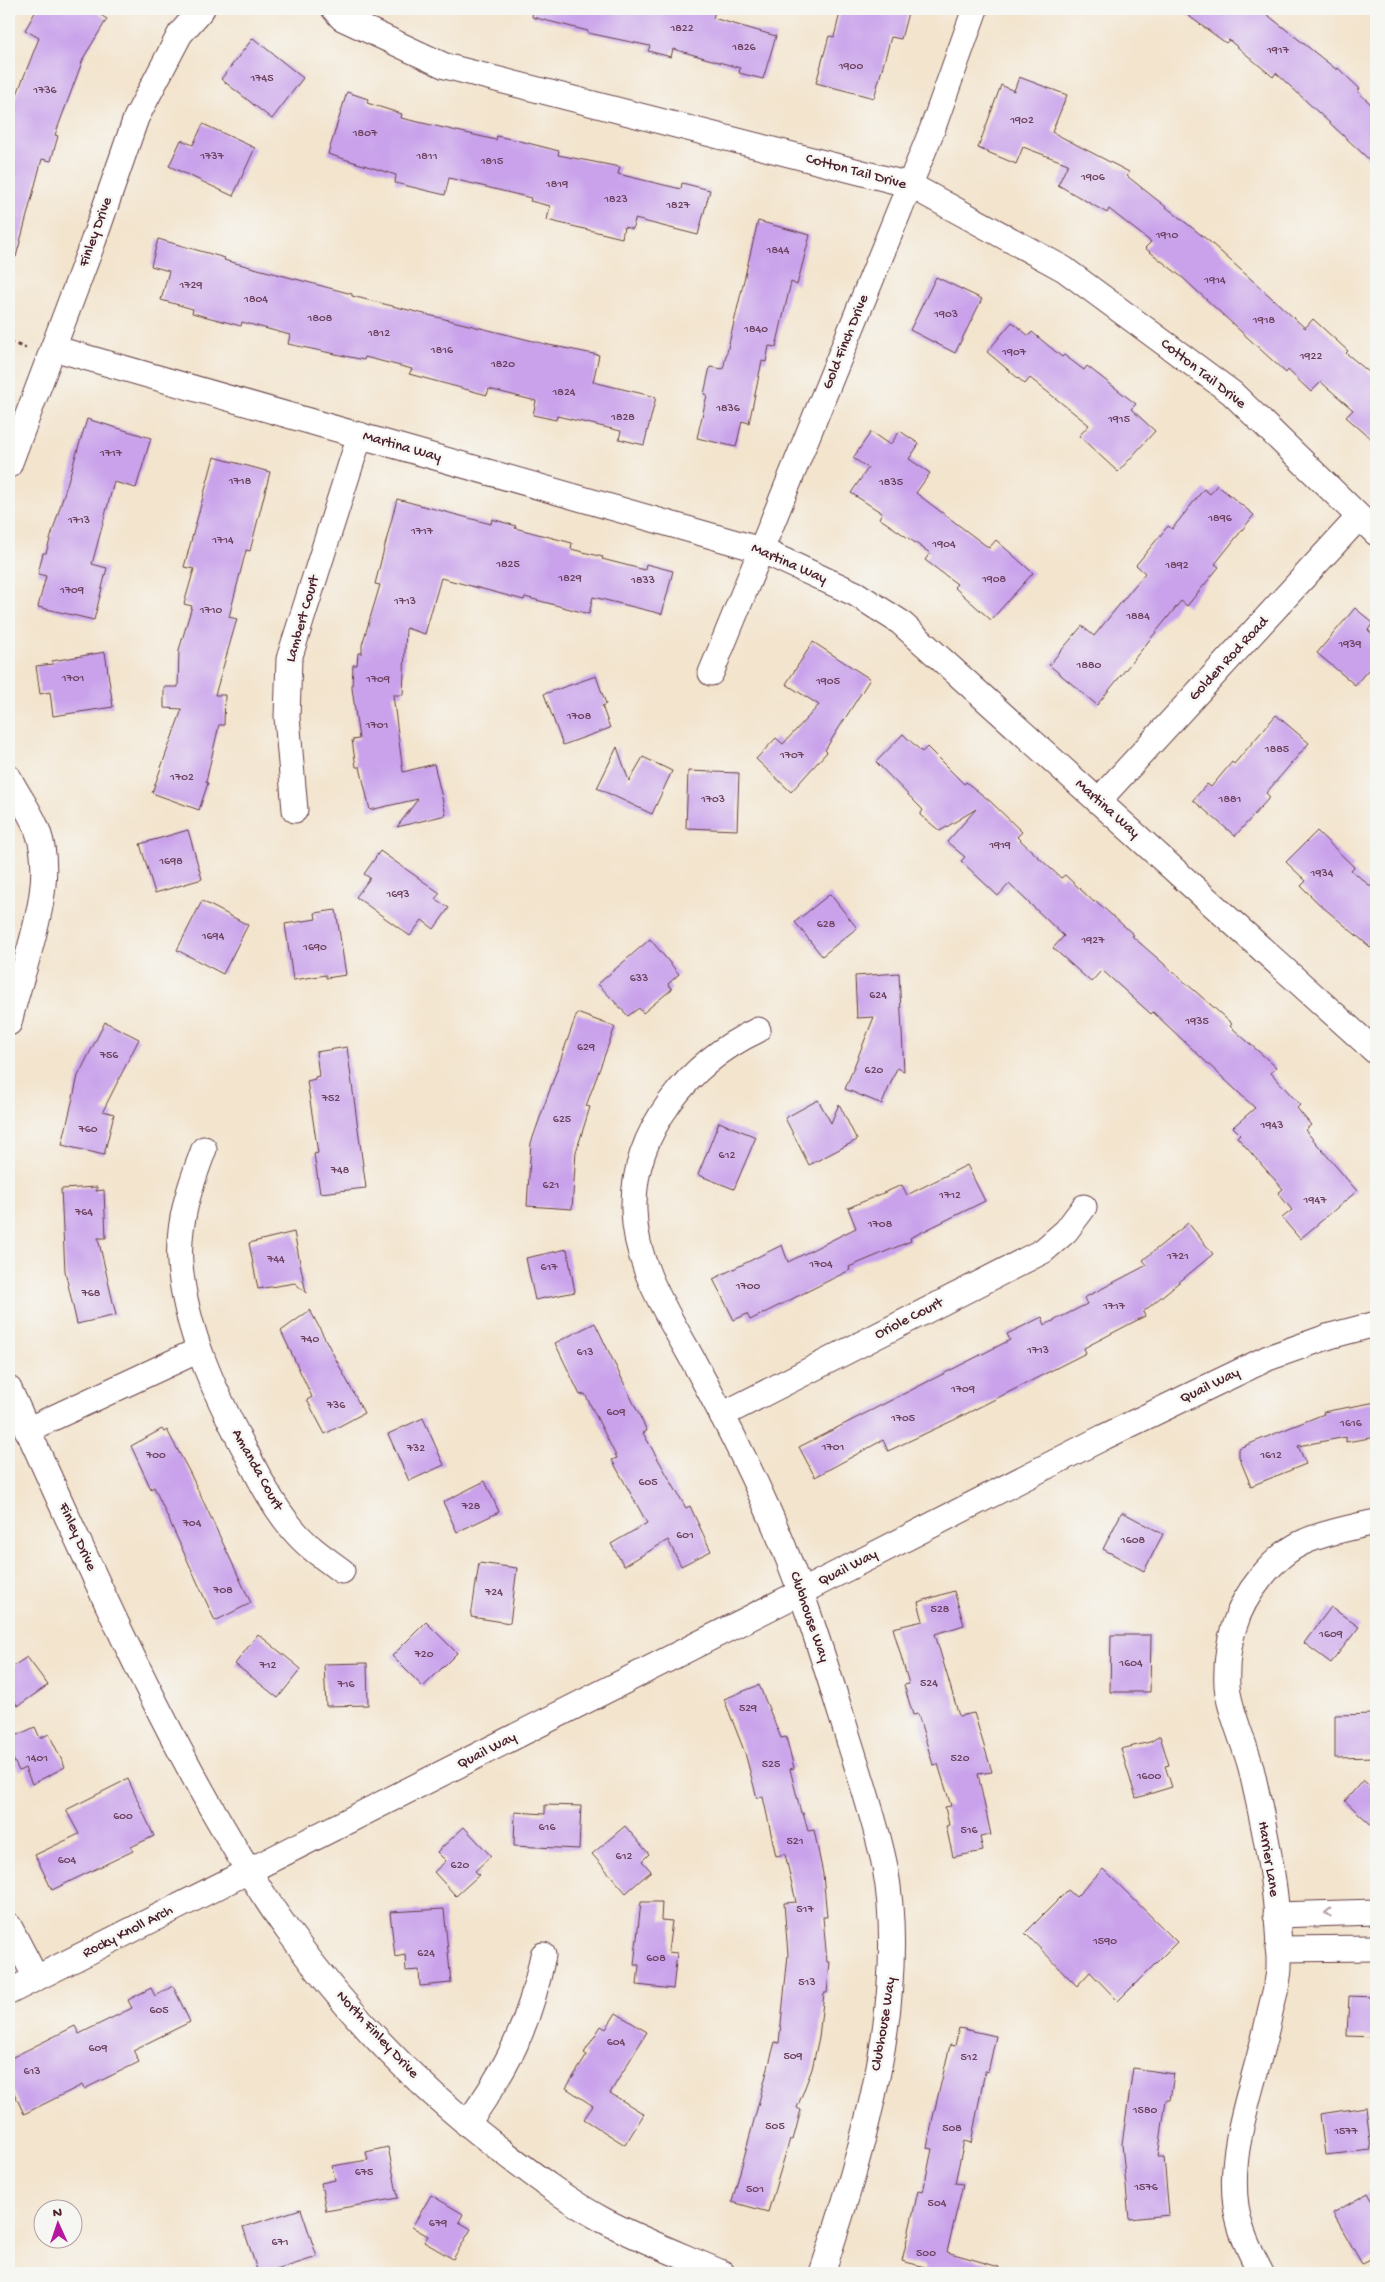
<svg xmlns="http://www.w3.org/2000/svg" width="1385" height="2282" viewBox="0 0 1385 2282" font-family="'Gochi Hand',sans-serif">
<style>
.building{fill:#c9a2eb}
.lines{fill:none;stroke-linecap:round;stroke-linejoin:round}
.minor-casing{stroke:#633d43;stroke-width:27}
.path{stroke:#633d43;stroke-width:3;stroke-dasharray:4 4;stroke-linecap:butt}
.minor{stroke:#fff;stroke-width:25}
.oneway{stroke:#ae9aa0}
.labels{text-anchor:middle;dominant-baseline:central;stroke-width:5;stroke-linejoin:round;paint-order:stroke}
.number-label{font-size:12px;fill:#6a405b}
.street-label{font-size:15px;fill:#4a1f2b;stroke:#f6f6f2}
</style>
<rect width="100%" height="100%" fill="#f6f6f2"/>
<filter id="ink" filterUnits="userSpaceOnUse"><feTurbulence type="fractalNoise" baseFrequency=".02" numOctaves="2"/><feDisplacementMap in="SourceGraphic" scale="10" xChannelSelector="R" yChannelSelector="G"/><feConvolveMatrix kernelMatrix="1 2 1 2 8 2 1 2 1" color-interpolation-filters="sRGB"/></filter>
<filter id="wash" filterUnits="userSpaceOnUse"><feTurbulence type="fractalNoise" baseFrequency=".0096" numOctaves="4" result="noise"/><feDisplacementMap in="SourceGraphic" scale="20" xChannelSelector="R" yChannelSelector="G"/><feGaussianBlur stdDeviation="1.12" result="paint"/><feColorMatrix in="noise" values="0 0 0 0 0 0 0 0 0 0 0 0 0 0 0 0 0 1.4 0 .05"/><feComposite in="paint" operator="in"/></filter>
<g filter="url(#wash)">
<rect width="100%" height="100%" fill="#f3e4cd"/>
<g id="blocks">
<g class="building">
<polygon points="37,9 91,9 107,19 84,57 55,135 58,136 51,161 42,159 16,257 9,256 9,136 16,109 12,107 39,38 25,30"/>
<polygon points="533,9 716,9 713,18 776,36 763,79 739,73 740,68 673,49 671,57 648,51 650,46 588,33 588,31 532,17"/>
<polygon points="841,9 909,9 901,39 891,37 874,98 816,83 829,36 834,37"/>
<polygon points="1179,9 1260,9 1337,70 1338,68 1360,89 1357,91 1376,109 1376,166 1276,73 1273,77 1229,40 1226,43"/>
<polygon points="253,38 303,78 272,119 221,79"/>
<polygon points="1019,77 1067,95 1052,132 1129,172 1127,176 1210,242 1305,328 1313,319 1348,351 1346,353 1376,378 1376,443 1346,417 1353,410 1321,382 1311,392 1288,370 1286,373 1183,278 1145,248 1151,242 1109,209 1107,213 1058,185 1068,164 1023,147 1016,164 978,148 1001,85 1014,91"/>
<polygon points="347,92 368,99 367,103 402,114 401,118 496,140 497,136 524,142 559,151 558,155 620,167 618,174 681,189 682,183 710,190 698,235 635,219 633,229 624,227 622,238 547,220 550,206 530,201 531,198 449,178 445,195 395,183 396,175 328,154"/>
<polygon points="203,124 255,148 233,196 169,166 181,140 193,145"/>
<polygon points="758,221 810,235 797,285 791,282 776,347 769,346 766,362 762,361 749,423 742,421 736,447 697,438 707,395 704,394 710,367 723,369"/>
<polygon points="158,239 225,258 224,260 352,294 352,296 549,345 599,355 593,382 656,397 644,445 619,439 621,431 557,416 556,420 533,415 536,401 489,389 487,395 409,374 412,369 365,357 364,360 288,344 290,335 242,322 241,326 192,313 193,309 161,300 169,271 151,266"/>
<polygon points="936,277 982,299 955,353 910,330"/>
<polygon points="1012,322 1029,336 1032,332 1062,357 1064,355 1084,370 1087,366 1136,404 1131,409 1155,431 1118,472 1079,436 1089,425 1030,378 1025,384 987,352"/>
<polygon points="87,419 151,438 136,488 114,482 92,564 107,568 94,620 38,607 46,576 38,574 43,553 46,553"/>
<polygon points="900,431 919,444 909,459 930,473 916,493 989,548 996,540 1033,573 991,620 954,587 957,584 925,560 930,553 879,518 882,513 851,493 868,468 853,458 871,432 890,445"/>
<polygon points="214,457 270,472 250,551 246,550 229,617 237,619 215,695 225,695 224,725 219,725 206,782 208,783 199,810 152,793 182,709 164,708 164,687 178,687 179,650 192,606 184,604 194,569 184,567"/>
<polygon points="1217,485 1254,515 1215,564 1219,567 1187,606 1181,601 1097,705 1049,665 1082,626 1094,636 1145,573 1136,565 1168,526 1172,529 1204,489 1210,494"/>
<polygon points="397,499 491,524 492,519 516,526 515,528 572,543 571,549 603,557 602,559 645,570 646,564 673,571 662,614 593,597 589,614 525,597 524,600 441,578 425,634 406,628 403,695 393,695 403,772 434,764 446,815 397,827 418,799 370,810 360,767 356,767 352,740 359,739 352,688 353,665 357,665 358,653 362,653 362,645 380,585 375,584"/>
<polygon points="1355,608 1373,623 1368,630 1376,637 1376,661 1355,685 1317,653"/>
<polygon points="813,642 870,679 825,750 827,752 791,792 756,759 776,738 783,744 819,705 786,684"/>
<polygon points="105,652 113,707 53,716 50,692 40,694 36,666 53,664 52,661"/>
<polygon points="596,676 606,704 602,706 610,728 563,745 544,694"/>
<polygon points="1276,715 1309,743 1266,793 1270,797 1235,836 1193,800 1207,784 1211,787 1232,762 1234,764"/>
<polygon points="903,734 922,752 927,747 964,784 966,782 990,801 1022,832 1017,837 1035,854 1061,878 1065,875 1094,902 1096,901 1134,935 1132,936 1211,1005 1232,1024 1230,1026 1276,1067 1271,1073 1300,1105 1297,1108 1311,1125 1305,1130 1357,1191 1300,1239 1282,1218 1292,1210 1278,1193 1283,1189 1237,1137 1240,1134 1233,1127 1255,1108 1153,1012 1151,1014 1102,970 1091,982 1053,948 1064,936 1009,884 998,896 961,861 965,857 947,842 976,809 940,831 920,815 923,810 876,762"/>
<polygon points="617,747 629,781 643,757 672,771 652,814 597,788"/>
<polygon points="688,771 739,773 737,830 686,828"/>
<polygon points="188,830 202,879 155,893 140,844"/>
<polygon points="1317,831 1354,867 1351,870 1376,891 1376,952 1318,903 1301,886 1306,881 1286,862"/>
<polygon points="380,851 440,893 435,899 449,908 434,929 422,920 410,936 356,897 370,878 364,874"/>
<polygon points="830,894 857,928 822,956 795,922"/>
<polygon points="202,901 248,925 223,974 177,950"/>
<polygon points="336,910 346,975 326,978 326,975 293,980 285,924 316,919 315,913"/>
<polygon points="650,939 679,974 668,984 672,989 643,1013 639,1008 628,1016 598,984"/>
<polygon points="899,973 904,1071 897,1068 882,1104 845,1089 874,1017 857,1018 855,976"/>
<polygon points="577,1013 615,1027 586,1106 590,1107 576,1152 572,1209 527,1206 531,1143"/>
<polygon points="105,1022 139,1039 103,1111 114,1114 104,1155 62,1145 78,1076"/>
<polygon points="347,1047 366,1188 320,1193 314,1154 318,1153 307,1081 315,1079 315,1077 319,1076 316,1052"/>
<polygon points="818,1100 831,1123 839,1104 857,1140 809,1165 785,1118"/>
<polygon points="719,1122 756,1137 734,1189 698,1175"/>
<polygon points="967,1165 985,1201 910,1238 911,1241 849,1267 850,1270 750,1320 747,1314 734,1320 713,1279 782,1245 788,1262 856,1228 848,1208 902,1185 907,1195"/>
<polygon points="97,1187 96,1191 104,1190 106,1238 98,1238 116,1315 77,1324 65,1271 61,1189"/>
<polygon points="1188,1223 1213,1254 1143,1312 1145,1316 1084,1348 1086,1353 954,1420 888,1451 883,1440 815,1477 799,1447 1010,1340 1007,1334 1042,1317 1045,1325 1087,1304 1084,1298 1147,1265 1143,1260"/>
<polygon points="294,1232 306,1293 295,1283 258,1289 249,1243"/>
<polygon points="567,1249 575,1292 535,1300 526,1258"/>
<polygon points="310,1310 364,1413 325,1434 307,1400 312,1397 281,1331"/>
<polygon points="595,1323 647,1431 643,1433 686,1508 690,1506 711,1551 681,1566 668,1540 624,1566 611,1544 647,1523 612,1460 617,1458 585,1394 580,1395 555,1343"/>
<polygon points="1376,1402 1376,1437 1346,1442 1346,1437 1298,1446 1306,1464 1251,1486 1239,1457 1239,1448 1324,1414 1323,1412"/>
<polygon points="423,1418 444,1465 409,1481 388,1434"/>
<polygon points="162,1429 164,1432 167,1430 190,1473 251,1603 215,1621 154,1487 151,1489 131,1446"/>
<polygon points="485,1481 499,1512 457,1532 443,1502"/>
<polygon points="1122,1512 1163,1534 1144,1571 1103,1549"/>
<polygon points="479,1563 517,1568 510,1623 471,1617"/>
<polygon points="954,1591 964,1625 935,1634 959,1716 974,1713 992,1772 978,1774 991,1835 980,1837 983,1851 953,1857 946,1826 949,1825 945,1807 951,1806 938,1764 933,1765 918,1714 913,1715 904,1685 909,1684 893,1628 923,1621 918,1602"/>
<polygon points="1331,1607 1359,1627 1331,1663 1304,1643"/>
<polygon points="426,1622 457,1653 423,1687 392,1656"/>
<polygon points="258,1634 301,1669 278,1698 235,1664"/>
<polygon points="1111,1635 1151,1635 1150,1692 1110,1692"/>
<polygon points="27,1657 48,1685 18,1706 9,1694 9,1669"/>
<polygon points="367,1663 368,1705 326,1706 324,1664"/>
<polygon points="759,1685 781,1738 786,1737 794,1768 790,1769 801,1813 803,1813 808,1831 814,1830 823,1874 827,1917 823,1917 827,1962 830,1962 827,1993 824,1993 819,2037 812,2069 797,2108 801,2110 793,2140 790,2139 768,2212 732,2202 775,2042 779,2043 788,1955 784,1903 796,1902 785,1854 776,1856 763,1797 757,1798 745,1753 724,1699"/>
<polygon points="1376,1714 1376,1757 1335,1758 1335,1715"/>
<polygon points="35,1727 40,1738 49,1734 65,1767 32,1784 25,1768 19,1771 9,1751 9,1739"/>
<polygon points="1160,1736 1169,1765 1165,1766 1172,1787 1136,1798 1121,1749 1150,1742"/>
<polygon points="128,1779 154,1836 131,1847 133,1851 52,1890 35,1855 79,1834 66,1810"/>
<polygon points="1363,1780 1376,1792 1376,1829 1345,1801"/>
<polygon points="545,1805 581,1806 579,1849 514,1846 515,1812 545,1814"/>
<polygon points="625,1826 649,1854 642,1861 651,1871 626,1893 592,1854"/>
<polygon points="464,1827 491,1856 475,1871 479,1875 456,1896 434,1872 446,1861 437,1852"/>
<polygon points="1103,1869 1177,1942 1118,2001 1090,1972 1077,1986 1025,1933 1068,1890 1076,1897"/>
<polygon points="641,1902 662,1902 661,1920 672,1921 668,1952 677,1953 673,1989 637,1985 639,1965 634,1965"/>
<polygon points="444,1909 451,1983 420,1986 419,1970 406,1971 405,1955 395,1957 390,1912"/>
<polygon points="173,1986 190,2022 133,2050 139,2062 84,2089 82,2085 24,2114 9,2082 9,2059 75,2026 79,2034 132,2008 128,2000 151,1988 155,1996"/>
<polygon points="1349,1996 1376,1997 1376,2037 1347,2036"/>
<polygon points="616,2013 647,2032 610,2093 644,2114 625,2145 584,2119 593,2106 566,2088 587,2055 584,2053 601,2026 606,2029"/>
<polygon points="959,2028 996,2036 988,2072 985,2071 971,2143 964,2141 955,2183 963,2184 947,2252 999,2267 998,2273 923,2273 925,2267 902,2261 918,2191 923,2192 932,2149 927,2148 933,2117 950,2045 955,2046"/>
<polygon points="1133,2068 1174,2074 1170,2100 1166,2100 1158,2157 1164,2157 1169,2215 1129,2219 1122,2144"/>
<polygon points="1366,2107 1371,2150 1325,2155 1320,2114"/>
<polygon points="388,2147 398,2198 326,2211 321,2183 335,2180 332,2166 368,2160 366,2152"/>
<polygon points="1368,2193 1376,2207 1376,2255 1362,2264 1333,2213"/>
<polygon points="431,2195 463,2214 459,2222 471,2229 453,2259 424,2242 428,2236 412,2227"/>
<polygon points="301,2209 317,2257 267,2273 258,2273 243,2227"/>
</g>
</g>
</g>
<g filter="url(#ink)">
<use href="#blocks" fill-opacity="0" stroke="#633d43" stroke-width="1"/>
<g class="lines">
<g class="minor-casing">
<g id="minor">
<polyline points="334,9 342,18 445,66 910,185 1064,269 1232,393 1376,533"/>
<polyline points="53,348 761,550 856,594 900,622 1376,1052"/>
<polyline points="9,465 93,242 136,118 180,34 202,9"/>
<polyline points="711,673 932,130 975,9"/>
<path d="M9,778c9,18 23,36 29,54 20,54 -17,137 -29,191"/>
<polyline points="1098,801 1359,517"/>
<polyline points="295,810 287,717 289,659 360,435"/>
<path d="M758,1030c-68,32 -126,101 -124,180 1,58 36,107 62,156 25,46 49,92 70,140 32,70 55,144 78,218 14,47 31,94 41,143 24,131 -22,282 -63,406"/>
<path d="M204,1149c-14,37 -27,74 -24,114 5,67 35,130 66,189 13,26 26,52 45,75 14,18 33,31 51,44"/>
<path d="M9,1389c64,139 124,280 199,413 26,45 51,89 81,130 58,81 129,155 208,215 34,26 69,53 106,73 38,20 80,36 119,53"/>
<polyline points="722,1415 1043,1251 1066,1231 1084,1207"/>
<polyline points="27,1430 199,1350"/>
<polyline points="1276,1915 1376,1912"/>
<polyline points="9,1926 36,1978"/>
<polyline points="1278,1949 1376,1948"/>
<polyline points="9,1992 801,1592 1104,1437 1268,1358 1330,1336 1376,1324"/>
<path d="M467,2124c40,-55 63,-100 76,-169"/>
<path d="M1261,2273c-11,-21 -22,-43 -25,-67 -9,-61 21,-129 33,-189 3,-16 10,-34 10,-50 1,-66 -13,-134 -28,-199 -6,-24 -22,-58 -24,-82 -1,-20 1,-40 7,-59 9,-32 40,-73 72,-86 18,-8 51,-15 70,-19"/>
</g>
</g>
<polyline class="path" points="9,342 26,348"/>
<use href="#minor" class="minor"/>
</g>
<defs><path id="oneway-chevron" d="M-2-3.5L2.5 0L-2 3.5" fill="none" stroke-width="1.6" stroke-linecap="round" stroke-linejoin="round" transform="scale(1.25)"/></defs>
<use class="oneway" href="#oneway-chevron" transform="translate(1328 1913) rotate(179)"/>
</g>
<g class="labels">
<g class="number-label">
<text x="682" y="29">1822</text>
<text x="744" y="48">1826</text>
<text x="1278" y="51">1917</text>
<text x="851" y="67">1900</text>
<text x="262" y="79">1745</text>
<text x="45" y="91">1736</text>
<text x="1022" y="121">1902</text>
<text x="365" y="134">1807</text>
<text x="212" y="157">1737</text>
<text x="427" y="157">1811</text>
<text x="492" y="162">1815</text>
<text x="1093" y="178">1906</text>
<text x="557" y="185">1819</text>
<text x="616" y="200">1823</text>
<text x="678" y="206">1827</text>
<text x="1167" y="236">1910</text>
<text x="778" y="251">1844</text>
<text x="1215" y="281">1914</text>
<text x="191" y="286">1729</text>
<text x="256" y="300">1804</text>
<text x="946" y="315">1903</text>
<text x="320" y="319">1808</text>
<text x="1264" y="321">1918</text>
<text x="756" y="330">1840</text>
<text x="379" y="334">1812</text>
<text x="442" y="351">1816</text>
<text x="1014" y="353">1907</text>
<text x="1311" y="357">1922</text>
<text x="503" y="365">1820</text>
<text x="564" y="393">1824</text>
<text x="728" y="409">1836</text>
<text x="623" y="418">1828</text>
<text x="1119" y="420">1915</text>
<text x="111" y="454">1717</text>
<text x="240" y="482">1718</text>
<text x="891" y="483">1835</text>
<text x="1220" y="519">1896</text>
<text x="79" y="521">1713</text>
<text x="422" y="532">1717</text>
<text x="223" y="541">1714</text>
<text x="944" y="545">1904</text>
<text x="508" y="565">1825</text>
<text x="1177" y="566">1892</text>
<text x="570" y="579">1829</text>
<text x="994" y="580">1908</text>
<text x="643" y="581">1833</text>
<text x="72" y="591">1709</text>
<text x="405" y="602">1713</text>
<text x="211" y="611">1710</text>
<text x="1138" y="617">1884</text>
<text x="1350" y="645">1939</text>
<text x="1089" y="666">1880</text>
<text x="73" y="679">1701</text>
<text x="378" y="680">1709</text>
<text x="828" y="682">1905</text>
<text x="579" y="717">1708</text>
<text x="377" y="726">1701</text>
<text x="1277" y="750">1885</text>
<text x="792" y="756">1707</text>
<text x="182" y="778">1702</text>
<text x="713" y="800">1703</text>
<text x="1230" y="800">1881</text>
<text x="1000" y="846">1919</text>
<text x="171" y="862">1698</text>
<text x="1322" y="874">1934</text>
<text x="398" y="895">1693</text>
<text x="826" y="925">628</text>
<text x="213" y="937">1694</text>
<text x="1093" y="941">1927</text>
<text x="315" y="948">1690</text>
<text x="639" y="979">633</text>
<text x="878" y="996">624</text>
<text x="1197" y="1022">1935</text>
<text x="586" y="1048">629</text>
<text x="109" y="1056">756</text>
<text x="874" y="1071">620</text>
<text x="331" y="1099">752</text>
<text x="562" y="1120">625</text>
<text x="1272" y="1126">1943</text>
<text x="88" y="1130">760</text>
<text x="727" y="1156">612</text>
<text x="340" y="1171">748</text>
<text x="551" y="1186">621</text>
<text x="950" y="1196">1712</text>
<text x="1315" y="1201">1947</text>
<text x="84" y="1213">764</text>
<text x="880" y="1225">1708</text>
<text x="1178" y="1257">1721</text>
<text x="276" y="1260">744</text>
<text x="821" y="1265">1704</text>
<text x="549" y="1268">617</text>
<text x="748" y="1287">1700</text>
<text x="91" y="1294">768</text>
<text x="1114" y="1307">1717</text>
<text x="310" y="1340">740</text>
<text x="1038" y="1351">1713</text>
<text x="585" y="1353">613</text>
<text x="963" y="1390">1709</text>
<text x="336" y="1406">736</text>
<text x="616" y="1413">609</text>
<text x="903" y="1419">1705</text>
<text x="1351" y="1424">1616</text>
<text x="833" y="1448">1701</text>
<text x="416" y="1449">732</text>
<text x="156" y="1456">700</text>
<text x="1271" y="1456">1612</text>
<text x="648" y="1483">605</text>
<text x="471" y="1507">728</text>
<text x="192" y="1524">704</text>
<text x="685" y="1536">601</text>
<text x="1133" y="1541">1608</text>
<text x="223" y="1591">708</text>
<text x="494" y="1593">724</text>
<text x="940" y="1610">528</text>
<text x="1331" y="1635">1609</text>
<text x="424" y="1655">720</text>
<text x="1131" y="1664">1604</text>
<text x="268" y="1666">712</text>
<text x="929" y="1684">524</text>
<text x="346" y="1685">716</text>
<text x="748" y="1709">529</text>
<text x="37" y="1759">1401</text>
<text x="960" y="1759">520</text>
<text x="771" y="1765">525</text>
<text x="1149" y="1777">1600</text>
<text x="123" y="1817">600</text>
<text x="547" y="1828">616</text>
<text x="969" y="1831">516</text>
<text x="795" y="1842">521</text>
<text x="624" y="1857">612</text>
<text x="67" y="1861">604</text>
<text x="460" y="1866">620</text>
<text x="805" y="1910">517</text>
<text x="1105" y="1942">1590</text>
<text x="426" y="1954">624</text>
<text x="656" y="1959">608</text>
<text x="807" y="1983">513</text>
<text x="159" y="2011">605</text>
<text x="616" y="2043">604</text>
<text x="98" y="2049">609</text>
<text x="793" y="2057">509</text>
<text x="969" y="2058">512</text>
<text x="32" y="2072">613</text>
<text x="1145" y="2111">1580</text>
<text x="775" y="2127">505</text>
<text x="952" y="2129">508</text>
<text x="1346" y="2132">1577</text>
<text x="364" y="2173">675</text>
<text x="1146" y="2188">1576</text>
<text x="755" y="2190">501</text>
<text x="937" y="2204">504</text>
<text x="438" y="2224">679</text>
<text x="280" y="2243">671</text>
<text x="926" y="2254">500</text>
</g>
<g class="street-label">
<text transform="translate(856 172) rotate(15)">Cotton Tail Drive</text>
<text transform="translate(96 232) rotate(-70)">Finley Drive</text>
<text transform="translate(846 342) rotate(-68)">Gold Finch Drive</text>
<text transform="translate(1203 374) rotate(38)">Cotton Tail Drive</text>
<text transform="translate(402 447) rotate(16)">Martina Way</text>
<text transform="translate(789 564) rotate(24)">Martina Way</text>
<text transform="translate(303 619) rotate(-74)">Lambert Court</text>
<text transform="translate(1229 659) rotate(-47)">Golden Rod Road</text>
<text transform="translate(1107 809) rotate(42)">Martina Way</text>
<text transform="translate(909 1319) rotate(-27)">Oriole Court</text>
<text transform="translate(1210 1386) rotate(-26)">Quail Way</text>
<text transform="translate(257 1470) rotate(61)">Amanda Court</text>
<text transform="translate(77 1537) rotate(66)">Finley Drive</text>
<text transform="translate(848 1568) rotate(-27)">Quail Way</text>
<text transform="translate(809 1617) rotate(71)">Clubhouse Way</text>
<text transform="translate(487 1751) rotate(-27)">Quail Way</text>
<text transform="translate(1268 1859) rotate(81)">Harrier Lane</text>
<text transform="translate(128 1932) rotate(-27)">Rocky Knoll Arch</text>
<text transform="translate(884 2024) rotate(-81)">Clubhouse Way</text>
<text transform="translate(377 2035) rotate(47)">North Finley Drive</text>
</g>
</g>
<rect width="1385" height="2282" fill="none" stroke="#f6f6f2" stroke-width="30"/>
<g transform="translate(58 2224) rotate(357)"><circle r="24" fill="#f6f6f2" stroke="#b1a0a2"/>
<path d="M0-4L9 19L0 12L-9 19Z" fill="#b5179e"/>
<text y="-8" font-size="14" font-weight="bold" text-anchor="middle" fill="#4a1f2b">N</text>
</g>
</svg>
